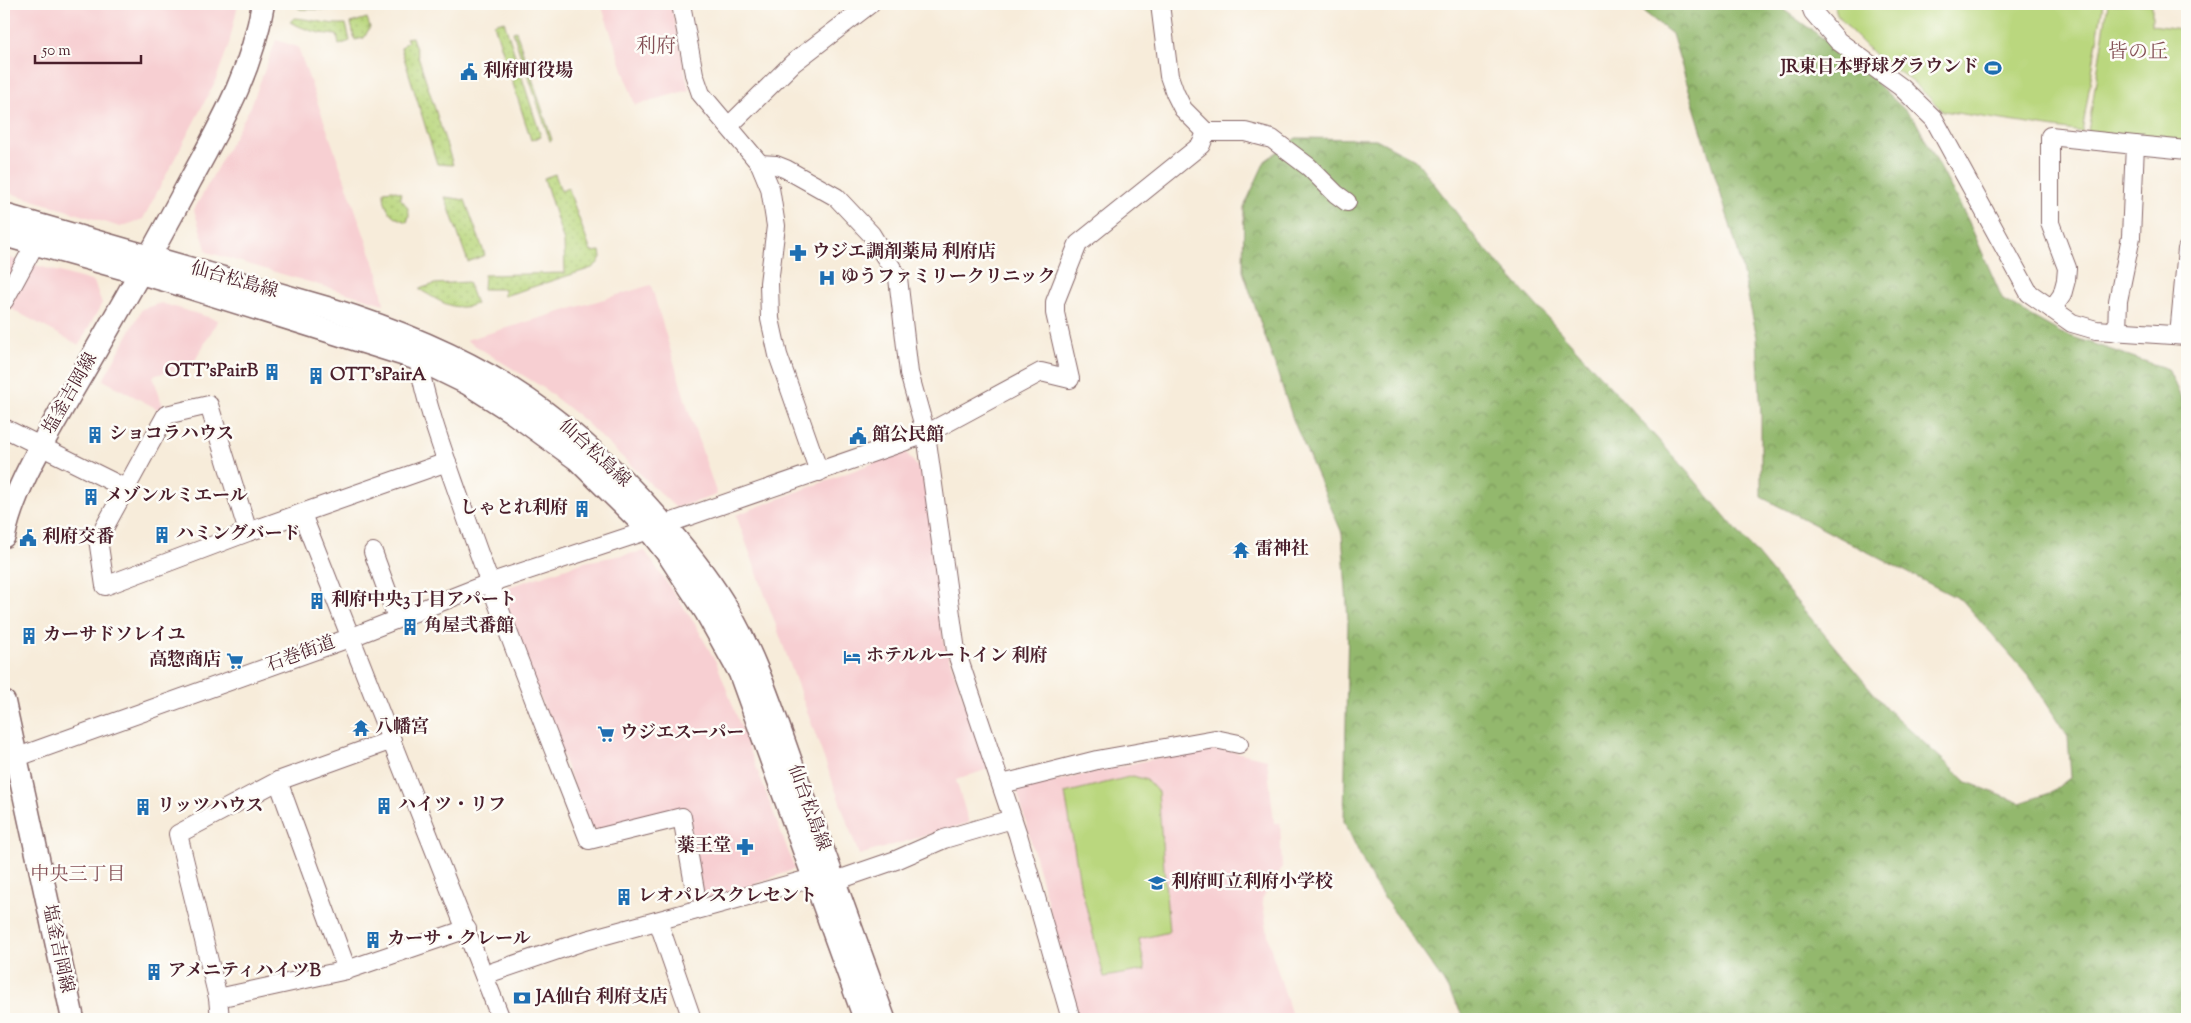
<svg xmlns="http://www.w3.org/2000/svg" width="2191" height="1023" viewBox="0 0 2191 1023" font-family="'Sorts Mill Goudy','Noto Serif JP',serif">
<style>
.built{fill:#f7cfd2}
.grass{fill:url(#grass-dots);stroke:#827b54}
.forest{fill:url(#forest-crowns);stroke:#6e6c4c}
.green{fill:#bad77e;stroke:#827b54}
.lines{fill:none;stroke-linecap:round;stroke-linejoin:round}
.minor-casing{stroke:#876768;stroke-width:20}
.major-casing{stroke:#876768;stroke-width:25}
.minor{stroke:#fff;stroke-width:18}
.major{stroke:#fff;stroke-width:22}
.labels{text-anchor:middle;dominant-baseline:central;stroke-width:5;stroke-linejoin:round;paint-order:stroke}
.poi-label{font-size:18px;font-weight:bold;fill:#4a1f2b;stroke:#fdfcf7;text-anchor:start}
.street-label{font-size:18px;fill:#4a1f2b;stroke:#fdfcf7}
.neighbourhood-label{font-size:19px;fill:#855056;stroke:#fdfcf7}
.quarter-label{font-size:20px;fill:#855056;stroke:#fdfcf7}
</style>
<defs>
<pattern id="grass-dots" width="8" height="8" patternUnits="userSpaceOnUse" patternTransform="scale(1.25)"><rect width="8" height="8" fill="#bad77e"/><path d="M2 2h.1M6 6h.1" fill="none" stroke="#a1b86d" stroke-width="1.8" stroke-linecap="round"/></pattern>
<pattern id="forest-crowns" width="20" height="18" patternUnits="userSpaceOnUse" patternTransform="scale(1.25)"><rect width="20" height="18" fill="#93b86d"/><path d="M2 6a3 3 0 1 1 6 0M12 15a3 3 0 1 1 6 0" fill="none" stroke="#7a955a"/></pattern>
</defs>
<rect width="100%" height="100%" fill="#fdfcf7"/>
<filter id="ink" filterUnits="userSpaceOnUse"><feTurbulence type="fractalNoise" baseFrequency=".02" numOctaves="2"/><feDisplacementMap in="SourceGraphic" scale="10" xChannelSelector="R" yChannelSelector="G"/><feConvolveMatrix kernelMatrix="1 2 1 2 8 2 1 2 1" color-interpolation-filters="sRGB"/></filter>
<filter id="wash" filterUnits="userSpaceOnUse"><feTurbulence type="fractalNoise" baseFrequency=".0096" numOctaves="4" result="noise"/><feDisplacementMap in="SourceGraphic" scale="20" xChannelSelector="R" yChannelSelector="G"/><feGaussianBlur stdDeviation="1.12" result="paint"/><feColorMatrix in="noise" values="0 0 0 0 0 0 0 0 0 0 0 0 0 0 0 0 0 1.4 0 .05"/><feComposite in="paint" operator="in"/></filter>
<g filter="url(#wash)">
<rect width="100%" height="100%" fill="#f7ecda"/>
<g class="built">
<polygon points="4,4 238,4 229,44 215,82 143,219 120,227 4,191"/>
<polygon points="601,4 671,4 689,90 635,105"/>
<polygon points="276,40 298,47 378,274 384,304 207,252 194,210 251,106"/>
<polygon points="4,256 20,261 4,291"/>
<polygon points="32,264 94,282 102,303 79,345 6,306"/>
<polygon points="651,285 688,409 717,495 676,508 581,418 542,387 466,340"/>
<polygon points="161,303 218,320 193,364 153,376 165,413 103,380 142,309"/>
<polygon points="905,451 925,476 944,643 988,769 956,780 969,823 859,855 736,515"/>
<polygon points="645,551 695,624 717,664 795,869 712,900 702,893 687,807 600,831 590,827 502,600 505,588 585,562"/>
<polygon points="1209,746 1267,759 1274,823 1280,823 1282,868 1262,899 1270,946 1293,1019 1079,1019 1017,790"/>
</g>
<g class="grass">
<polygon points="293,4 331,4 337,10 300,9"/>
<polygon points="346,4 358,4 365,9 340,10"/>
<path d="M294,18c18,1 33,7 52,6l4,17 -11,4 -2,-10c-18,-1 -31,-5 -47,-13z"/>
<polygon points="367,18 370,27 364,38 355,40 351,23"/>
<polygon points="504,21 541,137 531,140 494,24"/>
<polygon points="516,31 528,68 525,70 513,32"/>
<polygon points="412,37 453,165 437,164 401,48 408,41 406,38"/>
<polygon points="528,75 531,75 552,140 550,141"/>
<polygon points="555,174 561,191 568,188 591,252 600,251 601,257 598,263 592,268 504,296 504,289 483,289 484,275 565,273 564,242 544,178"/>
<path d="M393,190l8,3 -1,5c7,8 12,13 7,24 -17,-5 -23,-13 -23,-31z"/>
<polygon points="445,197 465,200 485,255 468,262"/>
<path d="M468,282l8,22c-22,9 -38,-4 -57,-15l16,-5z"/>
</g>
<polygon class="forest" points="1634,4 1783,4 1784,10 1853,60 1915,120 1968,220 2003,300 2061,333 2168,369 2187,411 2187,1019 1465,1019 1443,981 1373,882 1344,821 1348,620 1342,533 1294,422 1243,271 1244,207 1265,161 1296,138 1376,139 1416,160 1478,241 1691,476 1888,710 1967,782 2020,803 2050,793 2071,777 2068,737 2029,676 1963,601 1761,497 1761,416 1757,337 1738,251 1672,34"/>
<g class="green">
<polygon points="1834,4 2103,4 2082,132 1943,111 1913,82 1874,54 1853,33 1837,14"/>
<polygon points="2108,4 2152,4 2152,25 2187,30 2187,113 2184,142 2088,132"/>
<polygon points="1133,776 1147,780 1158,792 1169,932 1139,939 1145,970 1104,977 1080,883 1065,793"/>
</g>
</g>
<g filter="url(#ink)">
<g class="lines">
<g class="minor-casing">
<g id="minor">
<polyline points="681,4 694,74 701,94 760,164 770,188 776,226 769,283 770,319 778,355 819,472"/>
<polyline points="1160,4 1169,76 1175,93 1183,109 1206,132 1245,132 1272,139 1309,167 1336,194 1347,202"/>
<polyline points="1810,4 1813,12 1838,41 1901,87 1934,119 2029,293 2072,323 2096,330 2187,336"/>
<polyline points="729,126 793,63 870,4"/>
<polyline points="2135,145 2187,150"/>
<polyline points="760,164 776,165 786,169 836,197 871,234 898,278 909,373 926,434 956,651 1018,835 1071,1019"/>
<polyline points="4,301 35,244"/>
<polyline points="2052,309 2062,295 2066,280 2067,268 2050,223 2050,136 2135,145 2131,237 2118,301 2117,332"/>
<polyline points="2179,335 2187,249"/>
<path d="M418,359c9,53 30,105 47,155 38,110 82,218 124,326l93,-23 13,73"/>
<polyline points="4,428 125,488"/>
<polyline points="302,514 501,1019"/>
<polyline points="248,532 209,405 166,415 98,539 105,586 248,532 447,462"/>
<polyline points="373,552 397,618"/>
<polyline points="4,762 352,637 489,583 649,530 926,434 1041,372 1070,379 1055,313 1055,302 1078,244 1201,145 1206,132"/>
<polyline points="278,781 347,970"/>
<polyline points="1002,784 1097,760 1170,747 1215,739 1239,744"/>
<polyline points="835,881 896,860 944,839 1012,819"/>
<polyline points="658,921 692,1019"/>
<polyline points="484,975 587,940 813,878"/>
<polyline points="218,998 347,970 467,929"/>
<polyline points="220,1019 218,998 178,834 278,781 392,740"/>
</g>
</g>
<g class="major-casing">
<g id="major">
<path d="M4,215l323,93c140,43 233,98 330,209 24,27 48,56 67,87 33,54 51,114 72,172 30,81 59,162 88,243"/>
<polyline points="4,235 172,282 418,359 467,383 511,411 577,459 649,530 668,554 706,612 740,673 865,1019"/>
<path d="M4,536c10,-49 43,-100 67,-143 41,-70 81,-140 119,-212 32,-59 62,-110 73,-177"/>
<polyline points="4,702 73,1019"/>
</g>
</g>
<use href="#minor" class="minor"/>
<use href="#major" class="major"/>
</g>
</g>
<defs>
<g id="stadium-bare" transform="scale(1.35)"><path d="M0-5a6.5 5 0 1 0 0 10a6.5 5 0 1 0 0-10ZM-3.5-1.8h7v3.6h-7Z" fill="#1f6fb2" stroke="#fdfcf7" stroke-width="2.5" paint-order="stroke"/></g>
<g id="civic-bare" transform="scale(1.35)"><path d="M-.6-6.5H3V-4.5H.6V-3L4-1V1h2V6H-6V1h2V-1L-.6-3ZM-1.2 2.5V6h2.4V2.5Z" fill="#1f6fb2" stroke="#fdfcf7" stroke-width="2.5" paint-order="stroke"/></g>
<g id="pharmacy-bare" transform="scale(1.35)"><path d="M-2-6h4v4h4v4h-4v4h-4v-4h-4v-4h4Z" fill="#1f6fb2" stroke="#fdfcf7" stroke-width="2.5" paint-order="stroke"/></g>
<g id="hospital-bare" transform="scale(1.35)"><path d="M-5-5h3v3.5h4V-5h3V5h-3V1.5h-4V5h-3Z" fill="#1f6fb2" stroke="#fdfcf7" stroke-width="2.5" paint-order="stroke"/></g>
<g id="building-bare" transform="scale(1.35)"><path d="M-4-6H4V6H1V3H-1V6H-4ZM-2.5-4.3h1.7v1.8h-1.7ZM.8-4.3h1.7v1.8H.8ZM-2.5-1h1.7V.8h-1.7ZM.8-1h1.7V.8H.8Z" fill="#1f6fb2" stroke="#fdfcf7" stroke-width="2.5" paint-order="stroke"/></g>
<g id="temple-bare" transform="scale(1.35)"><path d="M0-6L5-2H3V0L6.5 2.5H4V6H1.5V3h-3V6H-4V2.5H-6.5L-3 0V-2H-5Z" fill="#1f6fb2" stroke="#fdfcf7" stroke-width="2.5" paint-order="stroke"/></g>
<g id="hotel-bare" transform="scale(1.35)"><path d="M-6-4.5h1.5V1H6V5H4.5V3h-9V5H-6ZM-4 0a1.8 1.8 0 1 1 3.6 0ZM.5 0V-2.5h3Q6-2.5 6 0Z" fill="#1f6fb2" stroke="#fdfcf7" stroke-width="2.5" paint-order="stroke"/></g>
<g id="supermarket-bare" transform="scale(1.35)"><path d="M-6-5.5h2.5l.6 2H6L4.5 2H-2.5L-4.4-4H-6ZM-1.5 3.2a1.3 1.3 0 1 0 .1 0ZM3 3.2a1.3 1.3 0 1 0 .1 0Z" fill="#1f6fb2" stroke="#fdfcf7" stroke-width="2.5" paint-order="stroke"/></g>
<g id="school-bare" transform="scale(1.35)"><path d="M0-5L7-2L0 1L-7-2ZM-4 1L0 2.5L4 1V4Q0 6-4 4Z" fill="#1f6fb2" stroke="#fdfcf7" stroke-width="2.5" paint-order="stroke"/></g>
<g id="bank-bare" transform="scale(1.35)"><path d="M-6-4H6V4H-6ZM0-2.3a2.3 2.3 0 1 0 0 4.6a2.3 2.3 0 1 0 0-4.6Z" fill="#1f6fb2" stroke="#fdfcf7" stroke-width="2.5" paint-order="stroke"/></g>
</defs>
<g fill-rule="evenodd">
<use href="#stadium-bare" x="1993" y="68"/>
<use href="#civic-bare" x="469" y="72"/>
<use href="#pharmacy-bare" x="798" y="253"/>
<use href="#hospital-bare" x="827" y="278"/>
<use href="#building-bare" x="272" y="372"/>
<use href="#building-bare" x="316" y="376"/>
<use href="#building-bare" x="95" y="435"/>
<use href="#civic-bare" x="858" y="436"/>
<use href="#building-bare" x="91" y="497"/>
<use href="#building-bare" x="582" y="509"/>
<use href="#building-bare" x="162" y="535"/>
<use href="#civic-bare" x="28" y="538"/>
<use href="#temple-bare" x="1241" y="550"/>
<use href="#building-bare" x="317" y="601"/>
<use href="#building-bare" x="410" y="627"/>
<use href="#building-bare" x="29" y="636"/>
<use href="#hotel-bare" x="852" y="657"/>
<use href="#supermarket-bare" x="235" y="661"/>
<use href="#temple-bare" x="361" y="728"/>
<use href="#supermarket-bare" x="606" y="734"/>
<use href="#building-bare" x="384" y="806"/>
<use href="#building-bare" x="143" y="807"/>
<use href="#pharmacy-bare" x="745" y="847"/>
<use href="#school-bare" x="1157" y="883"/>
<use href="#building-bare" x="624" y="897"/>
<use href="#building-bare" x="373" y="940"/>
<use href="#building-bare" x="154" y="972"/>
<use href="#bank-bare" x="522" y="998"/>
</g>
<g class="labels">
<g class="poi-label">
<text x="1979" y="68" text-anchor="end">JR東日本野球グラウンド</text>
<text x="483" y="72">利府町役場</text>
<text x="812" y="253">ウジエ調剤薬局 利府店</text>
<text x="841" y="278">ゆうファミリークリニック</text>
<text x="258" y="372" text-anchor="end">OTT'sPairB</text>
<text x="330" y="376">OTT'sPairA</text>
<text x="109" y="435">ショコラハウス</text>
<text x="872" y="436">館公民館</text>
<text x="105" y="497">メゾンルミエール</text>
<text x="568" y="509" text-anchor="end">しゃとれ利府</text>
<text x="176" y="535">ハミングバード</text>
<text x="42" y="538">利府交番</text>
<text x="1255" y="550">雷神社</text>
<text x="331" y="601">利府中央3丁目アパート</text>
<text x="424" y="627">角屋弐番館</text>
<text x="43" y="636">カーサドソレイユ</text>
<text x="866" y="657">ホテルルートイン 利府</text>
<text x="221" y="661" text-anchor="end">高惣商店</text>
<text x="375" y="728">八幡宮</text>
<text x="620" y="734">ウジエスーパー</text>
<text x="398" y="806">ハイツ・リフ</text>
<text x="157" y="807">リッツハウス</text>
<text x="731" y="847" text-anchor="end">薬王堂</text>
<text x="1171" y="883">利府町立利府小学校</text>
<text x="638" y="897">レオパレスクレセント</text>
<text x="387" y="940">カーサ・クレール</text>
<text x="168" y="972">アメニティハイツB</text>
<text x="536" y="998">JA仙台 利府支店</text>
</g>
<g class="street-label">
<text transform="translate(234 281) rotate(16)">仙台松島線</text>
<text transform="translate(71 394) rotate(-60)">塩釜吉岡線</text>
<text transform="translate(594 454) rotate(43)">仙台松島線</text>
<text transform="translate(301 655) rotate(-20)">石巻街道</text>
<text transform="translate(808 808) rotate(70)">仙台松島線</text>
<text transform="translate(57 949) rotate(78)">塩釜吉岡線</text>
</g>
<g class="neighbourhood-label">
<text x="78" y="875">中央三丁目</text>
</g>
<g class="quarter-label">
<text x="656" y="47">利府</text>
<text x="2138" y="53">皆の丘</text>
</g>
</g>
<rect width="2191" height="1023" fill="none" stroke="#fdfcf7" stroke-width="20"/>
<path d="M35 55v8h106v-8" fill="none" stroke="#4a1f2b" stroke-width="2.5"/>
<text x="42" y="55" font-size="15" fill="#4a1f2b" stroke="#fdfcf7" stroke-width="4" paint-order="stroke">50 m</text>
</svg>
